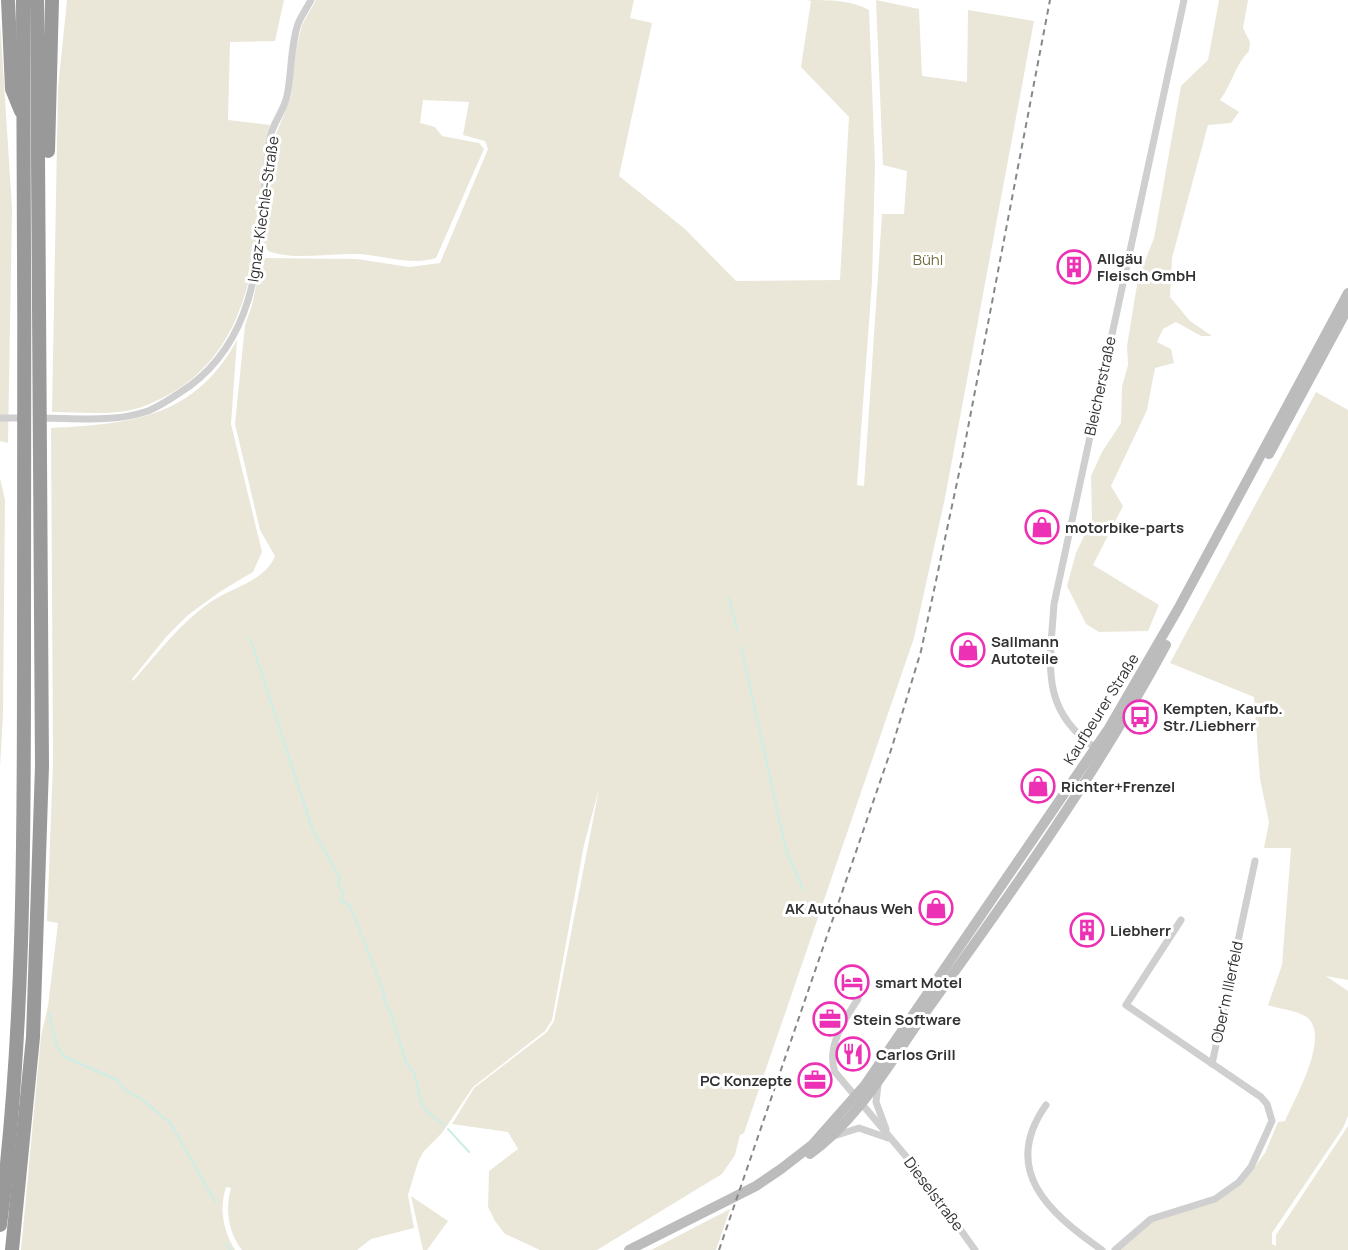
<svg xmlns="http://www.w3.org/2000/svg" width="1348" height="1250" viewBox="0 0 1348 1250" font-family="Manrope,sans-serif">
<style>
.green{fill:#eae7d9}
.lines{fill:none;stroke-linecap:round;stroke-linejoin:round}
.stream{stroke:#cceee6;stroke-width:2}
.street{stroke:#cfcfcf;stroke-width:7}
.secondary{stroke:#bcbcbc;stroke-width:10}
.highway{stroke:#999;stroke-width:14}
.rail{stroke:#878787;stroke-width:2;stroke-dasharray:6 4.5;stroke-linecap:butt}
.labels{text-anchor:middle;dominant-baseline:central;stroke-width:6;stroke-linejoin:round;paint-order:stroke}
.street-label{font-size:15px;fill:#323232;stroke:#fff}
.poi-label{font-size:15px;font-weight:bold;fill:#323232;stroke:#fff;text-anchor:start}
.park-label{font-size:15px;fill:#706b3c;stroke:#fff}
</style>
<rect width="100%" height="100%" fill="#fff"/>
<g class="green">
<path d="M67,0h217l-9,41 -45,1 -2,78 42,5 -3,9c-11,103 -5,225 -120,271 -28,12 -65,7 -95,7l6,-324z"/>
<path d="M316,0h318l-4,18 22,5 -33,153 66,53 51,52 104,-1 9,-163 -48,-50 10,-66 -3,-1c22,0 43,0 61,10l6,154 -3,118 -15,203 7,1 18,-272h22l3,-43 -24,-6 -7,-165 43,9 3,67 45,6 1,-72 66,11 -89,477 -31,140 -170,495 -4,2 -5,20 -13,19 -125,76h-57l-35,-16 -10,-13 -7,-14 1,-36 29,-22 -10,-17 -56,-8 22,-36 73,-56 7,-11 45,-232 -15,56 -32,175 -7,11 -72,56 -31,46 -18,18 -6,11 -10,33 6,33 -43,11 -14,11h-115c-14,-18 -17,-41 -11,-62l-5,-1c-7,22 -3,43 9,63h-214l20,-214 7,-30 10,-83 -11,-2 6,-158 -2,-335c79,-4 144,-10 186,-88l-6,84 31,128 -9,20 -32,19 -33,24 -21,21 -35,43 1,2c25,-28 47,-58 79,-80 21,-14 53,-20 63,-45l-15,-26 -25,-106 10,-99 7,-20 10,-47 95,1 52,8 31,-4 48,-114 -3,-8 -22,-6 6,-33 -46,-2 -3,23 15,4 7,9 37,7 5,6 -48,109c-25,8 -53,-3 -79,-4 -29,-1 -62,7 -89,-3l-5,-10 13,-107 15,-37 5,-49 6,-23z"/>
<path d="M1219,0h29l-5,28 7,14 -1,9c-14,14 -17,33 -29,49l19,12 -8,11 -23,2 -36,133 -2,39 20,24 22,15h-11l-25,-14 -13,7 -6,13 14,7 3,14 -19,5 -8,42 -36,76 12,20 -30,59 66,40 -11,26 -49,1 -13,-8 -19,-38 9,-33 16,-34 -1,-43 11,-24 19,-29 1,-36 6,-22 -1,-19 11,-67 16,-41 27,-152 27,-26z"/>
<polygon points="0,20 12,208 8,443 0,441"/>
<path d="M1316,392l32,18v570l-22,-4 22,15v125l-5,12 -71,105v11l4,2v-11l72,-109v124h-229l34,-29 63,-19 26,-18 23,-31 13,-31 7,-1c9,-21 48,-88 20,-105 -10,-6 -26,-7 -37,-11l14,-40 9,-117h-27l5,-26 -9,-43 -6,-82 -84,-34z"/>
<polygon points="0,478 5,500 3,715 0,768"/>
<polygon points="411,1196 448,1221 427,1250 423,1250"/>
<polygon points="730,1209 716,1250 651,1250"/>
</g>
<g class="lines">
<g class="stream">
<polyline points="729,598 737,630"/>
<path d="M250,638l62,190 28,50 -2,5 5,10 -2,8 8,4 4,8 32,82 -2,4 7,12 17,54c13,8 8,31 18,44 5,6 13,11 19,16"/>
<polyline points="741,647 786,850 803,889"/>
<polyline points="49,1013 56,1044 63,1056 117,1080 124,1089 143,1100 171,1124 215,1202"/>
<polyline points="448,1129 469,1152"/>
<polyline points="226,1243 230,1250"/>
</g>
<g class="street">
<polyline points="0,418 25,418"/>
<path d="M40,418c35,0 74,5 108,-7 15,-6 30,-17 43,-26 78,-59 66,-160 79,-247 2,-14 14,-27 17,-42 5,-23 3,-49 11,-72 3,-8 9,-16 13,-24"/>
<path d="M1097,749c-58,-39 -47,-84 -43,-145l130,-604"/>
<path d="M858,999c-14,21 -32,48 -23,73l85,101 55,77"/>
<polyline points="1212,1064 1255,861"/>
<polyline points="878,1085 876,1102 886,1129"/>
<path d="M1046,1105c-46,65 3,108 56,145"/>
<polyline points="834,1136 859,1128 888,1138"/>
<polyline points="1115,1250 1151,1219 1215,1199 1239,1182 1251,1167 1272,1121 1267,1104 1261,1097 1126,1005 1181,920"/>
</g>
<g class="secondary">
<polyline points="1269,454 1348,308"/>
<path d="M810,1154c51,-37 81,-94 117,-144 85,-118 170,-237 239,-365"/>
<polyline points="629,1250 756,1186 781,1169 812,1145 865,1085 1109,728 1178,609 1348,293"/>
</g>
<g class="highway">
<polyline points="8,0 12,89 21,111"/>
<polyline points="48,151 52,0"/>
<path d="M0,1225c25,-195 24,-394 24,-590 1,-212 0,-423 -1,-635"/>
<polyline points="12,1250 33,1037 42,766 37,0"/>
</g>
<polyline class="rail" points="719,1250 892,747 921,651 962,459 1050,0"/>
</g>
<defs>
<g id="building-ring" transform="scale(1.725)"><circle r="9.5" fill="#fff" stroke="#ec31b5" stroke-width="1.5"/><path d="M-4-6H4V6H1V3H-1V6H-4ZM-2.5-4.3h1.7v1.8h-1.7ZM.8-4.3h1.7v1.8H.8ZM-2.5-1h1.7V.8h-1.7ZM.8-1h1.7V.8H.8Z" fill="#ec31b5"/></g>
<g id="shop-ring" transform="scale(1.725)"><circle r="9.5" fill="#fff" stroke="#ec31b5" stroke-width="1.5"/><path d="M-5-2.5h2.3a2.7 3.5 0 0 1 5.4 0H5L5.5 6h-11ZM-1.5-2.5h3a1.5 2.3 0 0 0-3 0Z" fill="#ec31b5"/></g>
<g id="bus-ring" transform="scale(1.725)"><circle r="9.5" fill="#fff" stroke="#ec31b5" stroke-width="1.5"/><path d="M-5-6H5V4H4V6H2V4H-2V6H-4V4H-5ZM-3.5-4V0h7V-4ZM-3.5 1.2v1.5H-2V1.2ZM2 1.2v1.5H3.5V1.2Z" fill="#ec31b5"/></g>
<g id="hotel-ring" transform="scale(1.725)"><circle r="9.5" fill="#fff" stroke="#ec31b5" stroke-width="1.5"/><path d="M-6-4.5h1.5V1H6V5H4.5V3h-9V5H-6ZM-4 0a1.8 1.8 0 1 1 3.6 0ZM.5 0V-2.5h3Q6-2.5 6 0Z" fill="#ec31b5"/></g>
<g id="office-ring" transform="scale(1.725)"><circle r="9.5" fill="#fff" stroke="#ec31b5" stroke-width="1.5"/><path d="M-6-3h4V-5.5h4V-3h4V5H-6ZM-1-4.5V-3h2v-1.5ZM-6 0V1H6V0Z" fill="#ec31b5"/></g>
<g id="restaurant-ring" transform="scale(1.725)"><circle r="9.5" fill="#fff" stroke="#ec31b5" stroke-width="1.5"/><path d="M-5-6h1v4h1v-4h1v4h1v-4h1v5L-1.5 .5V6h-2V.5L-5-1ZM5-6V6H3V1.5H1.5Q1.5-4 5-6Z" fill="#ec31b5"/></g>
</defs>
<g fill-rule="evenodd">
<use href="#building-ring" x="1074" y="267"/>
<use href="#shop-ring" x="1042" y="527"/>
<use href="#shop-ring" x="968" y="650"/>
<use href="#bus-ring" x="1140" y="717"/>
<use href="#shop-ring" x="1038" y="786"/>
<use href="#shop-ring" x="936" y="908"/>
<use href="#building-ring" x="1087" y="930"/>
<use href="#hotel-ring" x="852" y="982"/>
<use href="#office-ring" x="830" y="1019"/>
<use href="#restaurant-ring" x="853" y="1054"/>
<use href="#office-ring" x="815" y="1080"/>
</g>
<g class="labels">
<g class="street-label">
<text transform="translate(263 209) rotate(-82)">Ignaz-Kiechle-Straße</text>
<text transform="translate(1100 386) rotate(-78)">Bleicherstraße</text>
<text transform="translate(1101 709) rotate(-58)">Kaufbeurer Straße</text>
<text transform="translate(1227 992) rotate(-78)">Ober'm Illerfeld</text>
<text transform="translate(934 1194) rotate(53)">Dieselstraße</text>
</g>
<g class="poi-label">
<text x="1097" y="258">Allgäu<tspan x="1097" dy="17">Fleisch GmbH</tspan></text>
<text x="1065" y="527">motorbike-parts</text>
<text x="991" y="641">Sallmann<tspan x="991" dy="17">Autoteile</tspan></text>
<text x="1163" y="708">Kempten, Kaufb.<tspan x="1163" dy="17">Str./Liebherr</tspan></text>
<text x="1061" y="786">Richter+Frenzel</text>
<text x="913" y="908" text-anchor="end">AK Autohaus Weh</text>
<text x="1110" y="930">Liebherr</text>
<text x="875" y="982">smart Motel</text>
<text x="853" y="1019">Stein Software</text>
<text x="876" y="1054">Carlos Grill</text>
<text x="792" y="1080" text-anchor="end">PC Konzepte</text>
</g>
<g class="park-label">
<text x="928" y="259">Bühl</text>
</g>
</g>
</svg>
